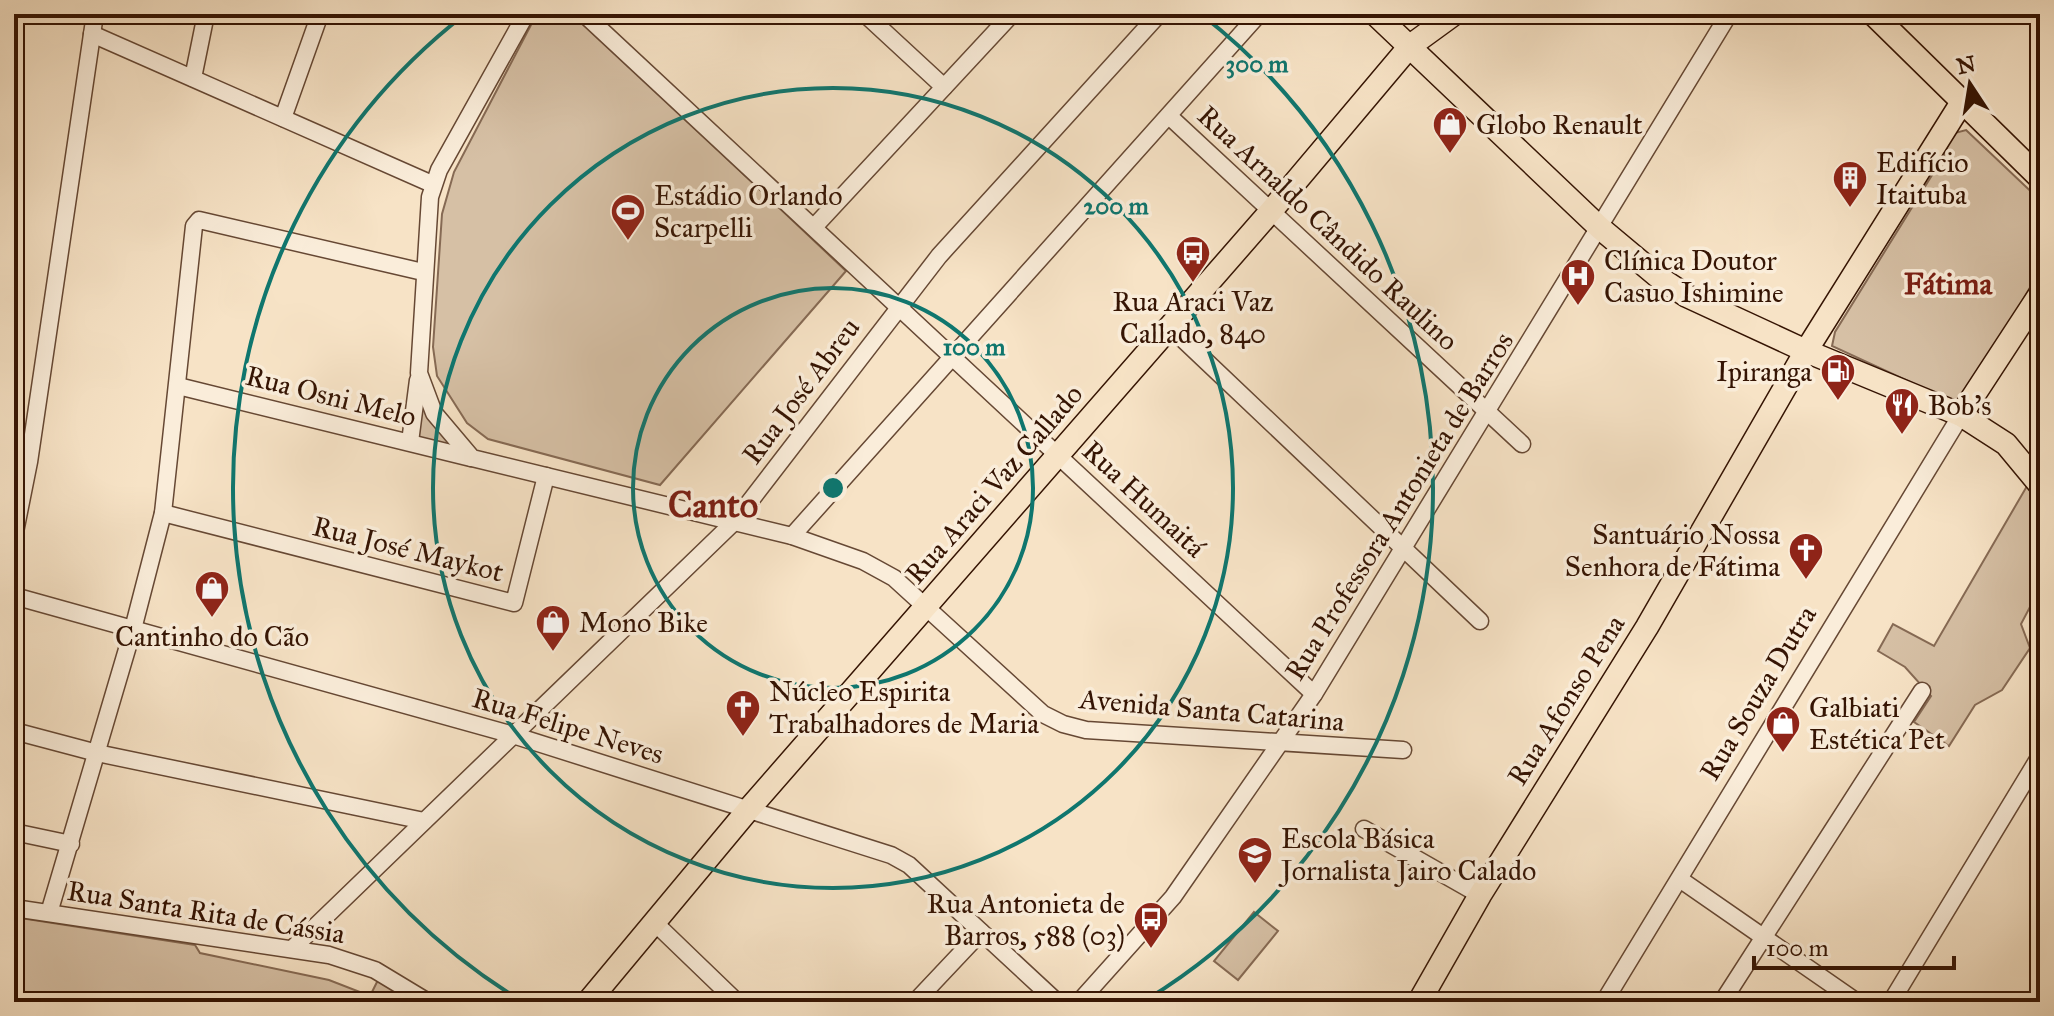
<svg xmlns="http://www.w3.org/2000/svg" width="2054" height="1016" viewBox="0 0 2054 1016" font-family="'IM FELL Great Primer',serif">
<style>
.green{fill:#d6c0a5;stroke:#866a54;stroke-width:2}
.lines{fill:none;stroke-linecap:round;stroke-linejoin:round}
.minor-casing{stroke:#664834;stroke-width:19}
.major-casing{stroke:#351403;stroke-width:25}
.minor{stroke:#faedda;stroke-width:16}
.major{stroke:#f7e3c6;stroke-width:22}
.ring{fill:none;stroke:#0f766e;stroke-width:4}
.labels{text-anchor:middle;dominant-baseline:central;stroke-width:7;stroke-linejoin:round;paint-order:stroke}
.poi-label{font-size:28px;fill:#351403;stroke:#faedda;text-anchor:start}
.street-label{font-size:28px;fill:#351403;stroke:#faedda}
.neighbourhood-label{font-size:30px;font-weight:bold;fill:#7a1f14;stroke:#faedda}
.district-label{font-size:36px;font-weight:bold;fill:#7a1f14;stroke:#faedda}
.centre{fill:#0f766e;stroke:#faedda;stroke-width:4}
.ring-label{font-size:24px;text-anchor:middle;font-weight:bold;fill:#0f766e;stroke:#faedda;stroke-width:7;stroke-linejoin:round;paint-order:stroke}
</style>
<rect width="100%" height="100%" fill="#f7e3c6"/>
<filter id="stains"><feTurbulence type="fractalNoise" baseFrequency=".0025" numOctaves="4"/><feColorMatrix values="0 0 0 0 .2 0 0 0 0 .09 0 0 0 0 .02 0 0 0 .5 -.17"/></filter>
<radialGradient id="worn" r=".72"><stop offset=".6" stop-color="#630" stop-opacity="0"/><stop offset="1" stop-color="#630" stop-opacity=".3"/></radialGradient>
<g class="green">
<polygon points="550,14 571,14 587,26 846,271 660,485 488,439 467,423 437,376 433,347 442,214 454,172 532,23"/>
<polygon points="1966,130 2040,200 2040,270 1962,406 1832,346 1835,332 1945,154 1951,134"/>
<polygon points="420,405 456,450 415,439"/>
<polygon points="2027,486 2040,505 2040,588 2021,624 2030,648 2002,690 1975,705 1949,746 1914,722 1931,696 1905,667 1878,651 1893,624 1934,646"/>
<polygon points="1254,912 1278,931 1238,980 1214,961"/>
<polygon points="14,917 195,945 200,953 329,980 370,996 378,980 412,1002 14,1002"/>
</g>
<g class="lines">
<g class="minor-casing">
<g id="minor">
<polyline points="526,14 439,170 430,197 419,373 434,413 472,458 792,536 863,561 894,578 1043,714 1063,724 1086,730 1403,750"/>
<polyline points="584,14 1314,694"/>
<polyline points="865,14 944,87"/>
<polyline points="92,34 432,184"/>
<polyline points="193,78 206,14"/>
<polyline points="1169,116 1522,444"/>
<polyline points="283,118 320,14"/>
<polyline points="815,226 1012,14"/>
<polyline points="1170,327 1480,621"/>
<polyline points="178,386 471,458"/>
<polyline points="410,442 418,380"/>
<polyline points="163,513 514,603 546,476"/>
<polyline points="792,536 1259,14"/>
<polyline points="14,537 29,462 95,14"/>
<polyline points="14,596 513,735 891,855 909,865 1057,1002"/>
<polyline points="14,731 97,753 424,821"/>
<polyline points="1364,829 1480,895"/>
<polyline points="14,832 71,844"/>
<polyline points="1681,880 1857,1002"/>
<polyline points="14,908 329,955 375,970 428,1002"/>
<polyline points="49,913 133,629 163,513 194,226 199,220 423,272"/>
<polyline points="656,924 737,1002"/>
<polyline points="292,949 734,522 939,256 1159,14"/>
<polyline points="915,1002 981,932"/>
<polyline points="1079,1002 1173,897 1314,694 1729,14"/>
<polyline points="1604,1002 1961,415"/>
<polyline points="1722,1002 1922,691"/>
<polyline points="1891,1002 2040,756"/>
</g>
</g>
<g class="major-casing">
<g id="major">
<polyline points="1375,14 1600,228 1661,279 1687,296 1806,351 1961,415 2006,444 2040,485"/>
<polyline points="1873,14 2040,178"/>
<polyline points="1961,415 2040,294"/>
<polyline points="588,1002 748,810 1271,211 1410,46 1454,14"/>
<polyline points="1419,1002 1480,895 1647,627 1806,351 1962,102"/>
</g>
</g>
<use href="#minor" class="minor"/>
<use href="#major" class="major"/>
</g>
<g class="ring">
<circle cx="833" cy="488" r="200"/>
<circle cx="833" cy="488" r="400"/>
<path d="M520 1000A600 600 0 0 1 464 15M1202 15A600 600 0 0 1 1146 1000"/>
</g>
<defs>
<g id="shop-pin" transform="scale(1.8)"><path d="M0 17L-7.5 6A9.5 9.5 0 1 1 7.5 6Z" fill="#8f2418" stroke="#faedda"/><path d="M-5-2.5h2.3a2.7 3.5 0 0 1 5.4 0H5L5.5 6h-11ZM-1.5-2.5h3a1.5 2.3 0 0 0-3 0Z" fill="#fff"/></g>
<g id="building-pin" transform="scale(1.8)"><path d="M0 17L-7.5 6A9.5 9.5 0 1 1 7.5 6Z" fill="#8f2418" stroke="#faedda"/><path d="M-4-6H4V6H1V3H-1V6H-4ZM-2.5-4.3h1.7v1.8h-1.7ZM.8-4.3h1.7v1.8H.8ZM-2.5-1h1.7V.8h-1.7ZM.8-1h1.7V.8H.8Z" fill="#fff"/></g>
<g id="stadium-pin" transform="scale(1.8)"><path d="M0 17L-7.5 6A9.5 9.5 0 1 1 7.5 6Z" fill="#8f2418" stroke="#faedda"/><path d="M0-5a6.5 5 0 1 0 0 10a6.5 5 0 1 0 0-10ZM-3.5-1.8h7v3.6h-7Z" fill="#fff"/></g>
<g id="bus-pin" transform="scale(1.8)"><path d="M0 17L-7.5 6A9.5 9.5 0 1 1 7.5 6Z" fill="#8f2418" stroke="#faedda"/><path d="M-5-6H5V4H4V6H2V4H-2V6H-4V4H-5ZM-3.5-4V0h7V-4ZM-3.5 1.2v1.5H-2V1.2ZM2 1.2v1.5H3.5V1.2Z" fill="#fff"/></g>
<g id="hospital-pin" transform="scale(1.8)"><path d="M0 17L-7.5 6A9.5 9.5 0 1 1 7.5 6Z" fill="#8f2418" stroke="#faedda"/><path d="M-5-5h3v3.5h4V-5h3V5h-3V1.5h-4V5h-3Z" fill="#fff"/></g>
<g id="fuel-pin" transform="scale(1.8)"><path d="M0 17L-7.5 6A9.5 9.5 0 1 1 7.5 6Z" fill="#8f2418" stroke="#faedda"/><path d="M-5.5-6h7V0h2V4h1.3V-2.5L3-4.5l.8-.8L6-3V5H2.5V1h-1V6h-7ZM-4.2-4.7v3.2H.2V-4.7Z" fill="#fff"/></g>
<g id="restaurant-pin" transform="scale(1.8)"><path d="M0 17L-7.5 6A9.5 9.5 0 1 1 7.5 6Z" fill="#8f2418" stroke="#faedda"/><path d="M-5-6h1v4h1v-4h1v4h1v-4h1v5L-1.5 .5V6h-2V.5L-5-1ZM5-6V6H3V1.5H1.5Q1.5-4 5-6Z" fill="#fff"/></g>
<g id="church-pin" transform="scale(1.8)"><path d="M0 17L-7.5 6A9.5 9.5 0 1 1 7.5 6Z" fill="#8f2418" stroke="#faedda"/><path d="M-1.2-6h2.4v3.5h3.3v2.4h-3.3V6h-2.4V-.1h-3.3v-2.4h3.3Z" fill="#fff"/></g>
<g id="school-pin" transform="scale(1.8)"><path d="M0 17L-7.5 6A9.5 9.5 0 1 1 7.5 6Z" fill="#8f2418" stroke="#faedda"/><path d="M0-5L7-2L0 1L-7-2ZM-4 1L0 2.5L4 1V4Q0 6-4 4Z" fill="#fff"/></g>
</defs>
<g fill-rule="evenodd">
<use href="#shop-pin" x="1450" y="124"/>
<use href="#building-pin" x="1850" y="178"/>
<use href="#stadium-pin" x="628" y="211"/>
<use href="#bus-pin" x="1193" y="253"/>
<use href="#hospital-pin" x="1578" y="276"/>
<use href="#fuel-pin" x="1838" y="371"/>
<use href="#restaurant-pin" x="1902" y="405"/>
<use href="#church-pin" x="1806" y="550"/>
<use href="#shop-pin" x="212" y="588"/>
<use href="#shop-pin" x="553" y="622"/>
<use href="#church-pin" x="743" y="707"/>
<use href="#shop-pin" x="1783" y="723"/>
<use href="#school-pin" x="1255" y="854"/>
<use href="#bus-pin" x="1151" y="919"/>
</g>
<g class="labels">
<g class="poi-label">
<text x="1476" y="124">Globo Renault</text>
<text x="1876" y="162">Edifício<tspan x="1876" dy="32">Itaituba</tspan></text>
<text x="654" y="195">Estádio Orlando<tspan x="654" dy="32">Scarpelli</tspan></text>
<text x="1604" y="260">Clínica Doutor<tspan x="1604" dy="32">Casuo Ishimine</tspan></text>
<text x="1193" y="301" text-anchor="middle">Rua Araci Vaz<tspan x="1193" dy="32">Callado, 840</tspan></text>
<text x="1812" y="371" text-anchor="end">Ipiranga</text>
<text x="1928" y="405">Bob's</text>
<text x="1780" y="534" text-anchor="end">Santuário Nossa<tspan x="1780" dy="32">Senhora de Fátima</tspan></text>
<text x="579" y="622">Mono Bike</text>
<text x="212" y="636" text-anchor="middle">Cantinho do Cão</text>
<text x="769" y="691">Núcleo Espirita<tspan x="769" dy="32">Trabalhadores de Maria</tspan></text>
<text x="1809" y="707">Galbiati<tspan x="1809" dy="32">Estética Pet</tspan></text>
<text x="1281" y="838">Escola Básica<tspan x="1281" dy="32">Jornalista Jairo Calado</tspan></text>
<text x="1125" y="903" text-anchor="end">Rua Antonieta de<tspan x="1125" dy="32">Barros, 588 (03)</tspan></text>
</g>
<g class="street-label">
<text transform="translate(1328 228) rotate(43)">Rua Arnaldo Cândido Raulino</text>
<text transform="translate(801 391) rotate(-53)">Rua José Abreu</text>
<text transform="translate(331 396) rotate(14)">Rua Osni Melo</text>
<text transform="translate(994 484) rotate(-49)">Rua Araci Vaz Callado</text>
<text transform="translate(1144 499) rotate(43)">Rua Humaitá</text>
<text transform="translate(1399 506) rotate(-58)">Rua Professora Antonieta de Barros</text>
<text transform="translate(408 549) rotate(14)">Rua José Maykot</text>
<text transform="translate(1758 693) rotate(-59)">Rua Souza Dutra</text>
<text transform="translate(1566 700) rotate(-58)">Rua Afonso Pena</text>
<text transform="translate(1212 710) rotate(5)">Avenida Santa Catarina</text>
<text transform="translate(568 726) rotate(17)">Rua Felipe Neves</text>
<text transform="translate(206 912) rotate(9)">Rua Santa Rita de Cássia</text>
</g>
<g class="neighbourhood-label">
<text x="1948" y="284">Fátima</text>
</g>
<g class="district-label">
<text x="713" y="505">Canto</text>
</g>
</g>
<circle cx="833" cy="488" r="12" class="centre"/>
<g class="ring-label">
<text x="1257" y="72">300 m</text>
<text x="1116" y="214">200 m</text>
<text x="974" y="355">100 m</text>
</g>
<rect width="2054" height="1016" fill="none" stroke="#f7e3c6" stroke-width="48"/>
<rect x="16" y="16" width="2022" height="984" fill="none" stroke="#351403" stroke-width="4"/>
<rect x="24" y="24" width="2006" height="968" fill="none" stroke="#351403" stroke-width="2"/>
<g transform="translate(1970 84) rotate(348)" stroke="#faedda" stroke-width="6" paint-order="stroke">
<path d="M0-6L14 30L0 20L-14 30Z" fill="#351403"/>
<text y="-12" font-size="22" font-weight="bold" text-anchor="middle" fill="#351403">N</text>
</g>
<path d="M1754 956v12h200v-12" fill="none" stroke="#351403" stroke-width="4"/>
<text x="1766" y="956" font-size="24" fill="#351403" stroke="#faedda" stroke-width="6" paint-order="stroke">100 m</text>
<rect width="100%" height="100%" filter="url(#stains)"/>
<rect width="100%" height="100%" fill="url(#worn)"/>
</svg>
